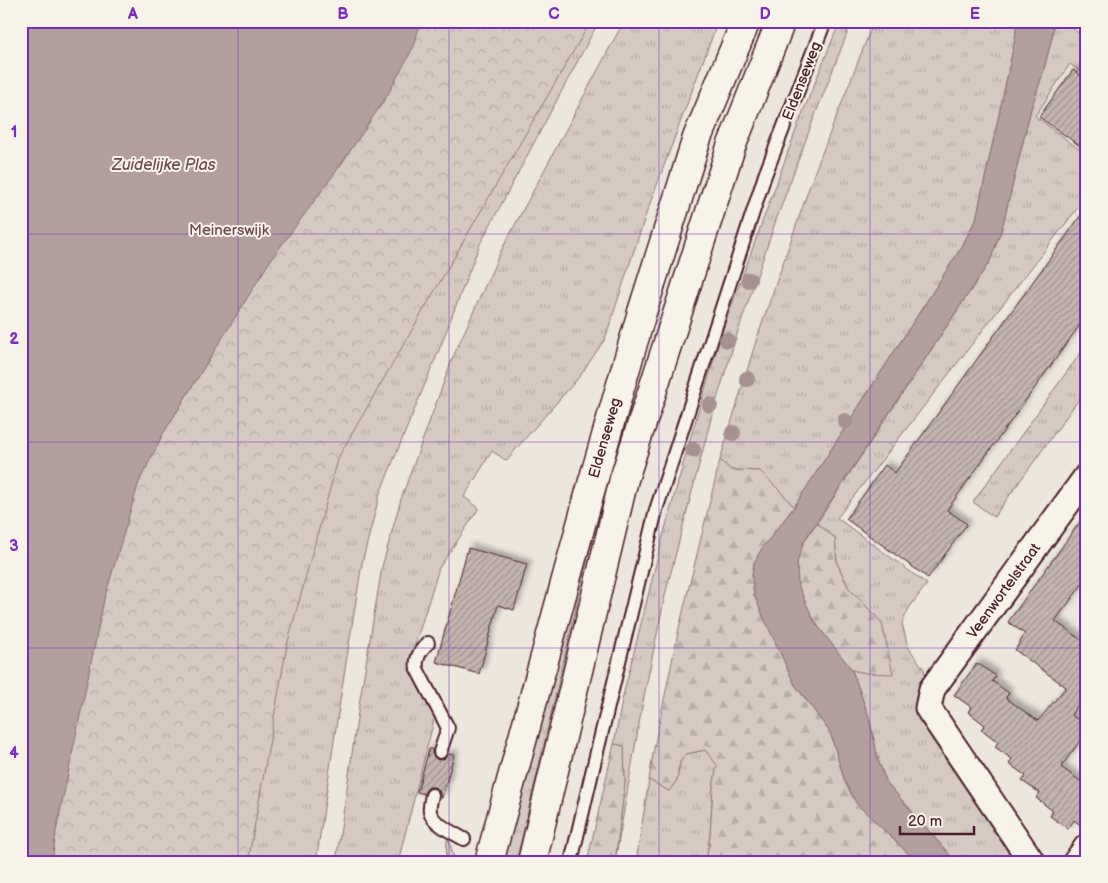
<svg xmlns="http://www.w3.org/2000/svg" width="1108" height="883" viewBox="0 0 1108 883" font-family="'Balsamiq Sans',sans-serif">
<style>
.grass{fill:url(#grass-tufts);stroke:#907476}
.forest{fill:url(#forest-firs);stroke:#907476}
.park{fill:url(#park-crowns);stroke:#907476}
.water{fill:#b39f9d;stroke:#896c6f}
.building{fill:url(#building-hatch);stroke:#4a1f2b;filter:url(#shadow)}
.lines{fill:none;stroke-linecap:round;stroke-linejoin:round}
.service-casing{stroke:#4a1f2b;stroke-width:16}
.minor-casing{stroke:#4a1f2b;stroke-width:29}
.primary-casing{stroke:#4a1f2b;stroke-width:31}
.service{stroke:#f7f3e8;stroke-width:12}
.minor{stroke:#f7f3e8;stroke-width:25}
.primary{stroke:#f7f3e8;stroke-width:28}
.tree{fill:#a69090}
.grid{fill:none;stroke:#7b2cbf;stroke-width:1;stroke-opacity:0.55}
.labels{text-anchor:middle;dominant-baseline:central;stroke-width:4;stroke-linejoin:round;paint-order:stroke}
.street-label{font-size:15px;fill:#4a1f2b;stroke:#f7f3e8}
.park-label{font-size:15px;fill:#6d4a51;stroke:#f7f3e8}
.water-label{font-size:16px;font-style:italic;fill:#6f4c53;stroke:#f7f3e8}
.neatline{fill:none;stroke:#7b2cbf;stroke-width:2}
.grid-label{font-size:16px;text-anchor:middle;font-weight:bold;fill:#7b2cbf}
</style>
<defs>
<pattern id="grass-tufts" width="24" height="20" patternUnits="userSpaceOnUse" patternTransform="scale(1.25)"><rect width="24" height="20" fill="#d5c9c2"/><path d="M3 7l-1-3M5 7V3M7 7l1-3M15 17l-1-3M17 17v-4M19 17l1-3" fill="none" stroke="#b8aca7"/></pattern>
<pattern id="forest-firs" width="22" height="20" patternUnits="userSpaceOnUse" patternTransform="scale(1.25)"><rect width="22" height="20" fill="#d5c9c2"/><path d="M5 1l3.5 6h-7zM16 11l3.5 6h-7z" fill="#b8aca7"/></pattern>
<pattern id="park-crowns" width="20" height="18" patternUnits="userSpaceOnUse" patternTransform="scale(1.25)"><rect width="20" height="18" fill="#d5c9c2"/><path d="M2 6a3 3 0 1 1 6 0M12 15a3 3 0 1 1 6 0" fill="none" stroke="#b8aca7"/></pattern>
<pattern id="building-hatch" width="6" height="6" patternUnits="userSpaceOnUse" patternTransform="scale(1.25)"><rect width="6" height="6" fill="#c4b5b0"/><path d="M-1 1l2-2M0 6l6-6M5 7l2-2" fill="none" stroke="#a1938f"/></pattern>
<filter id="shadow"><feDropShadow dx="4.5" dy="-4.5" stdDeviation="2.5" flood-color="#0004"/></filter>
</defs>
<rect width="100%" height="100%" fill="#ece6dd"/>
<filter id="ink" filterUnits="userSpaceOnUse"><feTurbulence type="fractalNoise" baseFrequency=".02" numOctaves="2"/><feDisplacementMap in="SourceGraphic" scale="10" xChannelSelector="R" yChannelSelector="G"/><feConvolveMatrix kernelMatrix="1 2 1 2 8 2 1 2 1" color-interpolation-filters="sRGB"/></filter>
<g filter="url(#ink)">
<g class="grass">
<polygon points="420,21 599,21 479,246 439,350 380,493 362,563 341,694 316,862 52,862"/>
<polygon points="624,21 718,21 646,214 605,339 580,376 515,450 507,461 492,451 464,497 479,508 439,568 410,661 410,670 435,716 398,862 336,862 360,699 382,567 401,499 453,357 500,253"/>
<polygon points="840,21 852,21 812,123 775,223 737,334 712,415 666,591 643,701 615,862 625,783 624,746 614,744 623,696 662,540 691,436 723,329 799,122"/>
<polygon points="874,21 1017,21 1015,39 1005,87 976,219 961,248 794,507 780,491 760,471 731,470 720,460 756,341 815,171"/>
<polygon points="1054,21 1065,21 1087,41 1087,76 1070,64 1035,116 1087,155 1087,196 837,518 927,584 909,608 902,623 908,647 924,669 926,682 918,694 916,701 919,720 1015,862 956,862 887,783 879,763 869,717 852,670 866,673 882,623 848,587 837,563 835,538 817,523 990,261 1002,228 1031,109 1043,73 1052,37"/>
<polygon points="1087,344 1087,388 994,517 973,502"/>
<polygon points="589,526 595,528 516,862 498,862"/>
<polygon points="705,750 718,765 713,788 710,835 706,862 636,862 649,780 669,791 677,780 680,762 686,754"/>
<polygon points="447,840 449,840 455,862 446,862"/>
</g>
<g class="forest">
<polygon points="720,460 731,470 760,471 780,491 794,507 761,550 754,563 752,576 754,595 795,685 830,732 845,782 856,803 917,862 706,862 710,835 713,788 717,765 705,750 686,754 680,762 677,780 669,791 649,780 654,748 679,628"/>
<path d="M817,523l18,15 2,25 11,24 34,36 11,51 -27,-1 -14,-3c-22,-28 -59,-68 -55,-106 2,-16 11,-29 20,-41z"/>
<polygon points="614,744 624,746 625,783 615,862 587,862"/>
</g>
<polygon class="park" points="21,21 591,21 339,456 287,645 248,862 21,862"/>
<g class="water">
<polygon points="21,21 420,21 415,44 387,96 340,166 270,261 163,434 139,482 104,600 56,832 52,862 21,862"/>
<polygon points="1017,21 1054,21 1052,37 1043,73 1031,109 1002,228 990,261 804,541 797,563 798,585 814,621 852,670 869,717 879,763 887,783 956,862 917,862 856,803 845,782 830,732 795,685 764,618 754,595 752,576 754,563 761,550 794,507 961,248 976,219 1005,87 1015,39"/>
</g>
<g class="building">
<polygon points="1073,70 1087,80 1087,151 1039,117"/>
<polygon points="1087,207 1087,315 947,510 967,524 928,578 846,519 885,465 895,473"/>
<polygon points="1087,512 1087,578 1055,621 1087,644 1087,702 1082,698 1071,715 1087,725 1087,731 1061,767 1087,786 1087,830 1074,820 1068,829 1050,816 1053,811 1036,798 1040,793 1022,781 1026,776 1009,764 1012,759 995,747 998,742 981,729 985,725 968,712 971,707 954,695 977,663 996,676 992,681 1009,693 1006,698 1038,721 1066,687 1015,650 1025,634 1008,622"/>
<polygon points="468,548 527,564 514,610 498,605 479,674 436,662"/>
<polygon points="429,749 432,749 432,753 434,757 438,760 445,758 448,754 454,755 442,798 440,798 440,793 438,789 434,787 429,787 426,790 424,794 417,792"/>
</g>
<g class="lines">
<g class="service-casing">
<g id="service">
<path d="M428,643c-8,7 -13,15 -11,26l31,59 -8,24"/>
<path d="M432,795c-1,5 -3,12 -2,17 2,11 25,22 34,27"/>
<polyline points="571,862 594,764 656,510 765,175 825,21"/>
</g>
</g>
<g class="minor-casing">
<g id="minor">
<polyline points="1032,862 928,708 932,689 1087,476"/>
<polyline points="1076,862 1087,847"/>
</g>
</g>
<g class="primary-casing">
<g id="primary">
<polyline points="489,862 591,488 642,312 697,138 746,21"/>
<polyline points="532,862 624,479 731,147 781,21"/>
</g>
</g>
<use href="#service" class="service"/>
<use href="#minor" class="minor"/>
<use href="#primary" class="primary"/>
</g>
<g class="tree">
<circle cx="749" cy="280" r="8"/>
<circle cx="727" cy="340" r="8"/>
<circle cx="747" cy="379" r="8"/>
<circle cx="710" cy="405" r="8"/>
<circle cx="845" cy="421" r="8"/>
<circle cx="733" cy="433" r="8"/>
<circle cx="693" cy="450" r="8"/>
</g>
</g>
<path class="grid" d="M238,21v841M449,21v841M659,21v841M870,21v841M21,234h1066M21,442h1066M21,648h1066"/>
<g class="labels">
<g class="street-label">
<text transform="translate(802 81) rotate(-69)">Eldenseweg</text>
<text transform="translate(605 438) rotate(-74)">Eldenseweg</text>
<text transform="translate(1004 591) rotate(-54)">Veenwortelstraat</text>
</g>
<g class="park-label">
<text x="229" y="230">Meinerswijk</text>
</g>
<g class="water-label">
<text x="164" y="165">Zuidelijke Plas</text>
</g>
</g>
<rect width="1108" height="883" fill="none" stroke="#f7f3e8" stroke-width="55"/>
<path d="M900 826v8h74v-8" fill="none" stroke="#4a1f2b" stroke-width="2.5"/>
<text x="908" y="826" font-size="15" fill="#4a1f2b" stroke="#f7f3e8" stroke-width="4" paint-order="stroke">20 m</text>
<rect x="28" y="28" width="1052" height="828" class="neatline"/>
<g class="grid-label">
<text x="133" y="19">A</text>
<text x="343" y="19">B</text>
<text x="554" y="19">C</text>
<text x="765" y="19">D</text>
<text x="975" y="19">E</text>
<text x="14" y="137">1</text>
<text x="14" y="344">2</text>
<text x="14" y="551">3</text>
<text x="14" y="758">4</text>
</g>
</svg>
